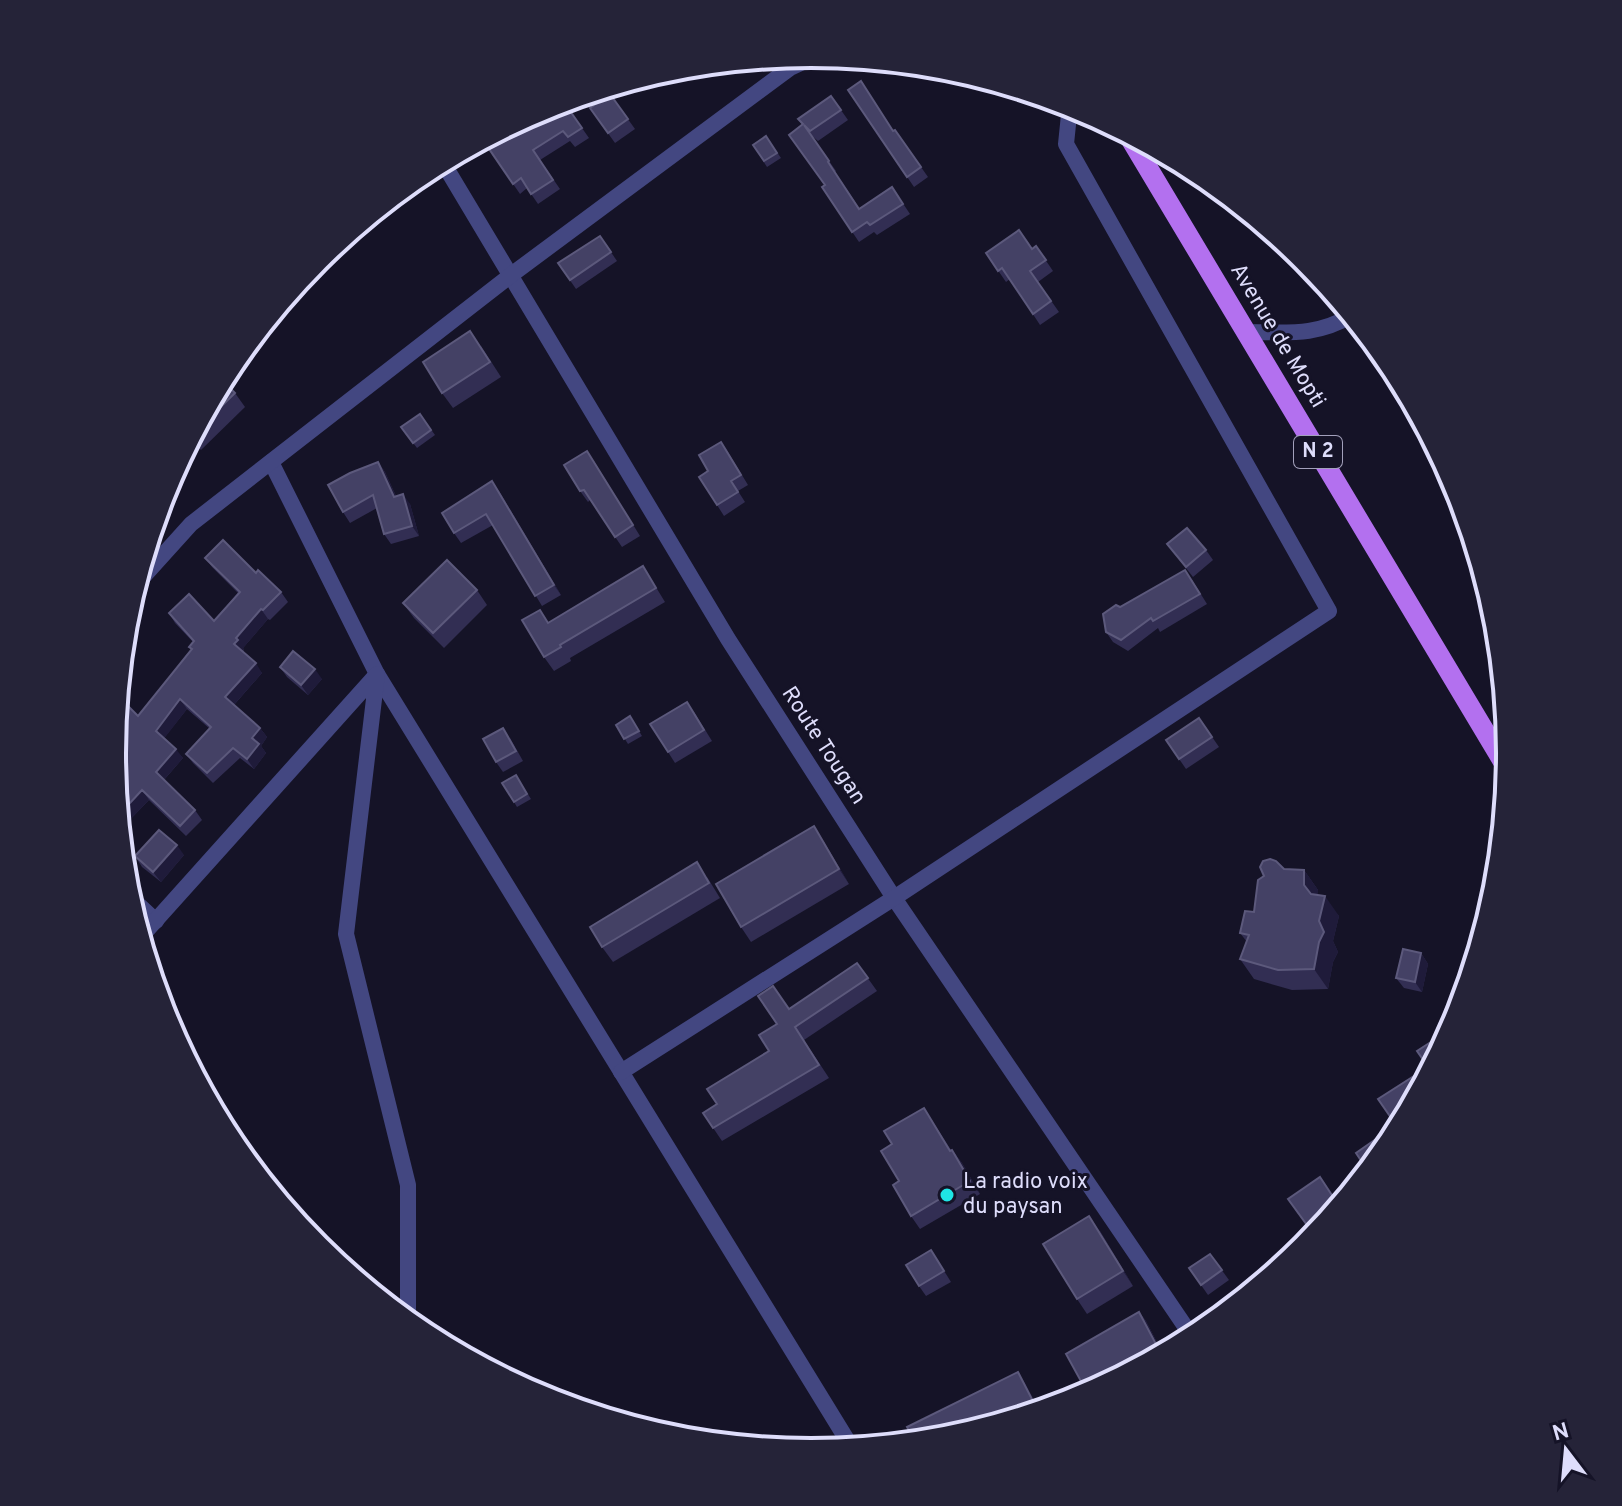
<svg xmlns="http://www.w3.org/2000/svg" width="1622" height="1506" viewBox="0 0 1622 1506" font-family="Overpass,sans-serif">
<style>
.lines{fill:none;stroke-linecap:round;stroke-linejoin:round}
.minor{stroke:#434781;stroke-width:16}
.primary{stroke:#b370ef;stroke-width:20}
.wall{fill:#322e53}
.shaded-wall{fill:#1f1b3a}
.building{fill:#444165;stroke:#5c597c;stroke-width:2}
.poi-dot{fill:#1fe5e5;stroke:#151327;stroke-width:3}
.labels{text-anchor:middle;dominant-baseline:central;stroke-width:6;stroke-linejoin:round;paint-order:stroke}
.shield{fill:#151327;stroke:#a2a0bb;stroke-width:2}
.shield-label{font-size:20px;font-weight:bold;fill:#deddfb}
.street-label{font-size:22px;fill:#deddfb;stroke:#151327}
.poi-label{font-size:22px;fill:#deddfb;stroke:#151327;text-anchor:start}
.rim{fill:none;stroke:#deddfb;stroke-width:4}
</style>
<rect width="100%" height="100%" fill="#151327"/>
<g class="lines">
<g class="minor">
<polyline points="442,161 728,639 894,898 1193,1338"/>
<path d="M1246,332c40,0 70,5 106,-17"/>
<polyline points="271,462 377,674 852,1448"/>
<polyline points="135,586 191,524 511,275 790,68 818,55"/>
<polyline points="127,894 156,921"/>
<polyline points="140,938 377,674 346,934 408,1185 408,1322"/>
<polyline points="621,1072 894,898 1329,611 1066,144 1070,105"/>
</g>
<polyline class="primary" points="1127,133 1508,770"/>
</g>
<g class="wall">
<polygon points="848,90 894,131 895,130 928,177 914,187"/>
<polygon points="610,94 635,129 615,143 590,108"/>
<polygon points="831,96 848,120 818,141 811,135 836,171 835,172 860,209 892,187 910,214 877,235 874,232 859,242 822,187 825,185 802,125 798,119"/>
<polygon points="563,101 589,138 575,147 570,141 540,160 560,189 538,204 527,188 520,194 483,140"/>
<polygon points="766,136 781,158 767,167 753,145"/>
<polygon points="600,236 617,261 576,289 558,263"/>
<polygon points="1036,246 1053,271 1038,282 1059,312 1040,325 1010,279 1006,282 986,253 1032,249"/>
<polygon points="481,346 501,377 453,408 442,393"/>
<polygon points="222,380 235,393 245,407 201,450 190,439"/>
<polygon points="420,414 435,435 417,448 401,427"/>
<polygon points="728,452 748,485 738,491 745,502 724,516 717,505 708,471"/>
<polygon points="594,461 640,536 622,547 590,500 588,502 580,491"/>
<polygon points="378,462 385,472 396,496 410,504 419,536 391,544 384,534 377,508 350,523 343,512"/>
<polygon points="499,491 561,595 542,606 493,525 461,543 454,533"/>
<polygon points="1167,544 1206,550 1213,560 1193,577"/>
<polygon points="205,558 256,573 281,592 288,602 270,620 268,619 243,648 244,650 243,652 262,673 234,705 260,728 267,737 261,746 266,753 254,769 240,758 213,783 193,763 186,754 210,729 187,709 164,738 183,758 164,780 195,810 202,820 186,836 149,800 122,828 119,826 112,753 120,729 115,724 118,696 138,716 191,650 189,647 193,642 175,623 169,613 214,621 238,593 212,567"/>
<polygon points="643,566 665,602 570,658 571,661 554,671 544,657 549,622"/>
<polygon points="1192,580 1207,604 1160,632 1158,628 1128,651 1113,642 1106,632 1120,607"/>
<polygon points="477,590 487,605 444,648 414,618 403,603"/>
<polygon points="280,667 322,679 308,695 287,677"/>
<polygon points="694,712 712,741 675,763 668,752"/>
<polygon points="630,716 642,736 628,744 616,725"/>
<polygon points="1199,718 1219,747 1186,769 1166,740"/>
<polygon points="510,738 523,761 503,772 496,762"/>
<polygon points="516,775 531,799 517,807 514,802"/>
<polygon points="824,842 849,884 751,942 741,927"/>
<polygon points="184,855 161,882 142,867 135,856"/>
<polygon points="1284,869 1304,870 1318,890 1318,895 1339,916 1333,941 1338,952 1333,962 1328,989 1292,990 1254,979 1240,959 1247,942 1240,933 1254,912 1264,876"/>
<polygon points="707,877 720,898 613,962 602,947"/>
<polygon points="1421,953 1428,964 1422,992 1404,988 1396,978"/>
<polygon points="857,963 877,991 804,1040 829,1078 722,1141 703,1113 717,1104 769,1051 777,1024 789,1009"/>
<polygon points="1454,1027 1392,1142 1396,1125 1378,1099 1428,1067"/>
<polygon points="924,1108 951,1150 952,1150 962,1163 980,1194 920,1229 911,1216 899,1181 892,1144"/>
<polygon points="1100,1231 1133,1286 1087,1314 1077,1299"/>
<polygon points="931,1250 951,1282 926,1296 919,1286"/>
<polygon points="1210,1254 1229,1280 1208,1295 1189,1268"/>
<polygon points="1139,1312 1146,1321 1163,1354 1088,1394"/>
</g>
<g class="shaded-wall">
<polygon points="378,462 385,472 401,507 394,497"/>
<polygon points="492,481 499,491 561,595 554,585"/>
<polygon points="403,494 410,504 419,536 412,526"/>
<polygon points="261,609 268,619 243,648 244,650 241,654 234,644 236,638"/>
<polygon points="256,663 262,673 232,707 225,697"/>
<polygon points="315,669 322,679 308,695 301,685"/>
<polygon points="180,699 187,709 163,740 156,731"/>
<polygon points="260,728 267,737 261,746 266,753 254,769 247,759 252,738"/>
<polygon points="176,749 183,758 162,782 156,772"/>
<polygon points="142,790 149,800 122,828 119,824 118,816"/>
<polygon points="814,826 824,842 849,884 839,869"/>
<polygon points="177,845 184,855 161,882 153,872"/>
<polygon points="1304,870 1318,890 1318,905 1304,885"/>
<polygon points="1325,896 1339,916 1333,941 1338,952 1333,962 1328,989 1314,969 1319,921"/>
<polygon points="1421,953 1428,964 1422,992 1415,982"/>
<polygon points="952,1150 962,1163 980,1194 970,1181"/>
<polygon points="1089,1216 1100,1231 1133,1286 1123,1271"/>
<polygon points="1139,1312 1146,1321 1163,1354 1158,1348"/>
<polygon points="1018,1372 1025,1383 1040,1411 1038,1411"/>
</g>
<g class="building">
<polygon points="861,81 893,131 895,130 921,167 907,177 848,90"/>
<polygon points="610,94 628,119 608,133 590,108"/>
<polygon points="831,96 841,110 810,131 804,125 829,161 828,162 859,209 892,187 903,204 870,225 867,222 852,232 822,187 825,185 789,135 803,124 798,119"/>
<polygon points="563,101 582,128 568,137 563,131 533,150 553,180 531,194 521,178 513,184 483,140 544,107"/>
<polygon points="766,136 777,153 764,161 753,145"/>
<polygon points="1019,230 1032,249 1036,246 1046,260 1030,271 1051,301 1033,314 1002,268 998,271 986,253"/>
<polygon points="600,236 611,252 570,280 558,263"/>
<polygon points="470,331 490,362 442,393 423,362"/>
<polygon points="222,380 235,393 192,435"/>
<polygon points="420,414 431,430 413,443 401,427"/>
<polygon points="721,442 741,475 731,481 738,492 717,505 699,477 708,471 699,455"/>
<polygon points="587,451 633,525 615,537 584,490 580,491 564,465"/>
<polygon points="378,462 394,497 403,494 412,526 384,534 373,495 343,512 328,485 350,473"/>
<polygon points="492,481 554,585 535,596 486,514 454,533 442,513"/>
<polygon points="1187,528 1206,550 1186,567 1167,544"/>
<polygon points="223,540 256,573 258,570 281,592 263,610 261,609 236,638 238,640 234,644 256,663 225,697 260,728 252,738 259,744 247,759 233,748 207,773 186,754 211,727 180,699 156,731 176,749 156,772 195,810 180,826 142,790 118,816 112,753 114,736 122,728 115,721 118,696 138,716 192,649 189,647 194,641 169,613 189,594 214,621 240,592 205,558"/>
<polygon points="447,560 477,590 433,633 403,603"/>
<polygon points="643,566 656,588 560,645 561,647 544,657 522,620 540,610 548,623"/>
<polygon points="1185,570 1200,594 1153,621 1151,618 1121,640 1106,632 1103,614 1116,605 1120,607"/>
<polygon points="293,651 315,669 301,685 280,667"/>
<polygon points="687,702 704,730 668,752 650,724"/>
<polygon points="630,716 639,731 624,739 616,725"/>
<polygon points="1199,718 1212,737 1179,759 1166,740"/>
<polygon points="503,728 516,751 496,762 483,739"/>
<polygon points="516,775 527,794 514,802 502,783"/>
<polygon points="814,826 839,869 741,927 716,884"/>
<polygon points="159,830 177,845 153,872 135,856"/>
<polygon points="1270,859 1276,861 1284,869 1304,870 1304,885 1311,894 1325,896 1319,921 1324,932 1319,942 1314,969 1278,970 1240,959 1249,935 1240,933 1245,911 1254,912 1258,880 1264,876 1260,867 1263,861"/>
<polygon points="697,862 709,883 602,947 590,927"/>
<polygon points="1403,949 1421,953 1415,982 1396,978"/>
<polygon points="857,963 868,978 795,1027 819,1065 713,1128 703,1113 717,1104 707,1089 769,1051 759,1035 777,1024 758,996 773,986 789,1009"/>
<polygon points="1454,1027 1414,1100 1404,1107 1407,1113 1392,1142 1368,1171 1356,1153 1396,1125 1378,1099 1428,1067 1417,1051"/>
<polygon points="924,1108 950,1151 952,1150 970,1181 911,1216 893,1185 899,1181 881,1151 892,1144 884,1131"/>
<polygon points="1320,1177 1339,1206 1315,1236 1288,1199"/>
<polygon points="1089,1216 1123,1271 1077,1299 1043,1244"/>
<polygon points="931,1250 944,1271 919,1286 906,1265"/>
<polygon points="1210,1254 1222,1270 1201,1285 1189,1268"/>
<polygon points="1139,1312 1158,1348 1130,1363 1133,1370 1088,1394 1066,1354"/>
<polygon points="1018,1372 1038,1411 947,1439 912,1442 909,1437 912,1436 907,1427"/>
</g>
<circle class="poi-dot" cx="947" cy="1195" r="8"/>
<g class="labels">
<rect class="shield" x="1294" y="436" width="48" height="32" rx="6"/>
<g class="shield-label">
<text x="1318" y="452">N 2</text>
</g>
<g class="street-label">
<text transform="translate(1277 336) rotate(59)">Avenue de Mopti</text>
<text transform="translate(823 746) rotate(57)">Route Tougan</text>
</g>
<g class="poi-label">
<text x="963" y="1182">La radio voix<tspan x="963" dy="25">du paysan</tspan></text>
</g>
</g>
<path d="M0 0H1622V1506H0ZM126 753a685 685 0 1 1 1370 0a685 685 0 1 1-1370 0Z" fill="#252338" fill-rule="evenodd"/>
<path class="rim" d="M126 753a685 685 0 1 1 1370 0a685 685 0 1 1-1370 0Z"/>
<g transform="translate(1566 1450) rotate(344)" stroke="#151327" stroke-width="6" paint-order="stroke">
<path d="M0-6L14 30L0 20L-14 30Z" fill="#deddfb"/>
<text y="-12" font-size="22" font-weight="bold" text-anchor="middle" fill="#deddfb">N</text>
</g>
</svg>
